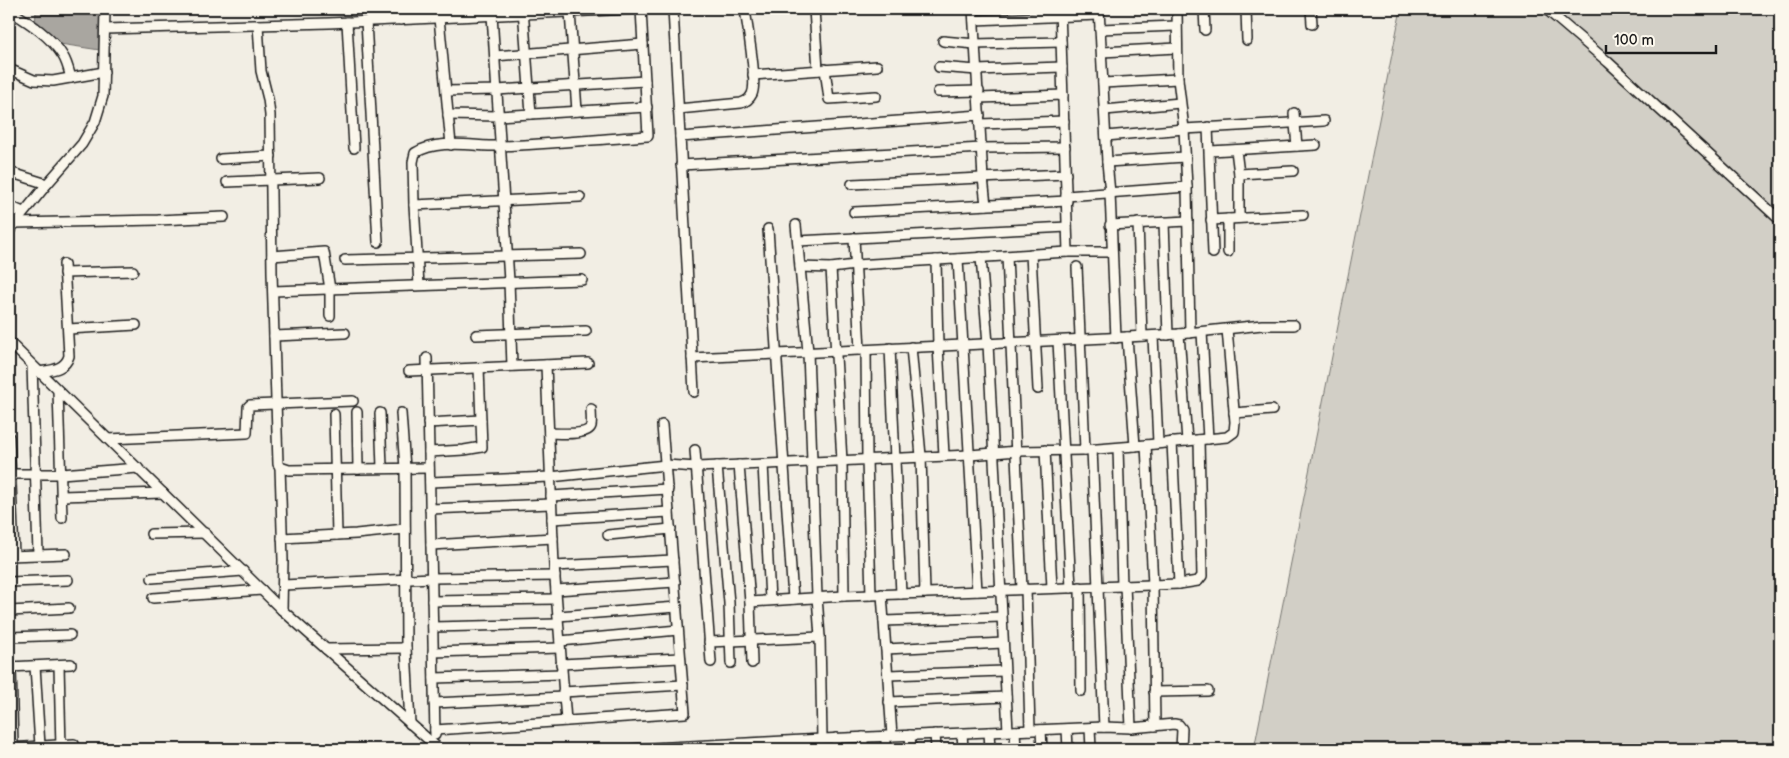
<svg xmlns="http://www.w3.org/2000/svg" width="1789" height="758" viewBox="0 0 1789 758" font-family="'Balsamiq Sans',sans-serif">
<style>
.green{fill:#d2cfc6;stroke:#777671}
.water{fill:#a9a6a0;stroke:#716f6b}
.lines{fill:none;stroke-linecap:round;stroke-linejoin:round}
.minor-casing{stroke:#1c1c1c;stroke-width:12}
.minor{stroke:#fbf7ec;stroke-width:9}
</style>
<rect width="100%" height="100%" fill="#f2eee4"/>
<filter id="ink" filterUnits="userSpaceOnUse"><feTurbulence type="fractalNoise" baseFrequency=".02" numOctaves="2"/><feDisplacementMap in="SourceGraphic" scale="10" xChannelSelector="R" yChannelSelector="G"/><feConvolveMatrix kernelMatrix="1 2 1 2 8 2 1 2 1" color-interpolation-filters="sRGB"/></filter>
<g filter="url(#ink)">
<polygon class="green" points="1401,9 1780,9 1780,749 1254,749"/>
<polygon class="water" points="36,9 101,9 100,50 53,43 35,29"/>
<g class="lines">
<g class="minor-casing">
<g id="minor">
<polyline points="401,9 401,20"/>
<polyline points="523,9 531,114"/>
<polyline points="673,9 694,392"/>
<polyline points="814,9 818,70"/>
<polyline points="973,9 983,178 986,205"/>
<polyline points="1060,9 1068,252"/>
<polyline points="1099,9 1107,162 1110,193 1116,338"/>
<polyline points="1177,9 1178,79 1184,129 1187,187 1190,333"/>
<polyline points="1204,9 1205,30"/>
<polyline points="1246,9 1247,40"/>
<polyline points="1311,9 1312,24"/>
<polyline points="1546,9 1608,62 1780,220"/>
<path d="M9,10c19,12 42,26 54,46 4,6 6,15 8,22"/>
<polyline points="570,12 577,111"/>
<polyline points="492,15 509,281 512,366"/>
<polyline points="439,18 451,145"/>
<polyline points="974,20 1099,15"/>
<polyline points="366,21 378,242"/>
<polyline points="347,22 354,148"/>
<polyline points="258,25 261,71 268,99 270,115 272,273 278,464 280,467 289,470 429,468"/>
<polyline points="105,29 329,23 632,9"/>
<polyline points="1100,29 1176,26"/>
<polyline points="943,41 975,44 1061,42"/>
<polyline points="1102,52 1177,48"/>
<polyline points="495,56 643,44"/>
<polyline points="939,67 977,70 1062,67"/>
<polyline points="9,69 34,80 53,81 104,72"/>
<polyline points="825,69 829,99 876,96"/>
<polyline points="753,75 877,66"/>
<polyline points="1103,83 1178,79"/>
<polyline points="446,91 497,90 645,81"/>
<polyline points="938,92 979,91"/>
<polyline points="979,98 1063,95"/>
<path d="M678,109l63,-6c5,-2 8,-3 11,-9 6,-13 -5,-68 -7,-85"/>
<polyline points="1105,110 1180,103"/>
<polyline points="1294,113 1297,146"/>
<polyline points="448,115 498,116 647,107"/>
<polyline points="980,124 1064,121"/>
<polyline points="1208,127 1213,253"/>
<polyline points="1106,136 1184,129 1324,121"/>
<polyline points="680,137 980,115"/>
<polyline points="1236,150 1239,174 1239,218"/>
<polyline points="1210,151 1316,145"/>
<polyline points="221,159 271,156"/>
<polyline points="1107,162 1185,157"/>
<polyline points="681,165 982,148 1065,147"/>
<polyline points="9,172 47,184"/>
<polyline points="1239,174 1293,171"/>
<polyline points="227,182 320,178"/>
<polyline points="852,184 1066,174"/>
<polyline points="1066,196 1187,187"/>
<polyline points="414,205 580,197"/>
<polyline points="9,206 23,212"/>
<polyline points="854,212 1067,201"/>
<polyline points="1228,219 1228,252"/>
<polyline points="1211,220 1303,215"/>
<polyline points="1164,222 1168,335"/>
<polyline points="15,223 158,220 224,217"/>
<polyline points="1138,223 1142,336"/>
<polyline points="796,225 808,352 817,597 820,637 822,739"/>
<polyline points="1110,225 1188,221"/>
<polyline points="768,229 793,599"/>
<polyline points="9,231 47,184 82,144 95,122 103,96 105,9"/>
<polyline points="854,238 860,350"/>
<polyline points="798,241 1067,227"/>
<polyline points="1031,254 1038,389"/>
<polyline points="272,256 324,252 330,289 330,316"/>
<polyline points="1007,256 1022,589"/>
<polyline points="981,257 988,344 1008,731"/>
<polyline points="958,259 977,591"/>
<polyline points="345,260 581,254"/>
<polyline points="936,260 938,346 944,455"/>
<polyline points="800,267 831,268 855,265 1068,252 1111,252"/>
<polyline points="1077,267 1085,450"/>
<polyline points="831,268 842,461 844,596"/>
<polyline points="64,273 133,271"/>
<path d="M419,285l-5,-80 -1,-43 2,-9c25,-15 59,-6 87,-7 49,-2 98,-7 146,-10l-7,-127"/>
<polyline points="273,291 582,280"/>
<polyline points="68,329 136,325"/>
<polyline points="1202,332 1208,439"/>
<polyline points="1179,334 1187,441"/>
<polyline points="476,335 586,331"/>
<polyline points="274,336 345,333"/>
<polyline points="1153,336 1158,443"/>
<polyline points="1127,337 1135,446"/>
<polyline points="1058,341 1071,588"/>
<polyline points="9,342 282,610 439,749"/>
<polyline points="911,347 921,456 925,593"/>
<polyline points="890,348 901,594"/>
<polyline points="866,350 867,460 871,595"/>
<polyline points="427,358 435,735"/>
<polyline points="692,358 1127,337 1179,334 1262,325 1294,325"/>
<polyline points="32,365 38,554"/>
<polyline points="546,365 554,566 566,721"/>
<polyline points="409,371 588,363"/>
<path d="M39,372c12,-2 26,-2 30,-16l-5,-92"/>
<polyline points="58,391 62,518"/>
<polyline points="357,412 358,469"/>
<polyline points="380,413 382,468"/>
<polyline points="401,413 405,468 406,648 410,724"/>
<polyline points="1234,413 1272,410"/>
<polyline points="334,414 337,535"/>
<polyline points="428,423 481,420"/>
<path d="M549,433c9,0 39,3 42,-7 1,-5 0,-12 0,-17"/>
<polyline points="9,437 14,555"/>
<polyline points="108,439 247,433 248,407 250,405 353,401"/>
<polyline points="1172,442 1179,584"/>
<polyline points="1146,445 1153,585 1155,726"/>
<polyline points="1118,448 1122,586"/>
<polyline points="1092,449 1104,727"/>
<polyline points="695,450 711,662"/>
<polyline points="1045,450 1052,588"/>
<polyline points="429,452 464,450 482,447 479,368"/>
<polyline points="763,464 770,600"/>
<polyline points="739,465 750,602 752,663"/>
<polyline points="717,466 729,603 731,663"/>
<polyline points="280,467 283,560 282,610"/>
<polyline points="10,474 61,474 138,468"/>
<polyline points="430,482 550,477 666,465 697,467 970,455 1017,451 1085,450 1135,446 1227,437 1234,432 1235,422 1227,329"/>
<polyline points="61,496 163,493"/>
<polyline points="551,496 668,489"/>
<polyline points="430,509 551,504"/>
<polyline points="552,519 669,512"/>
<polyline points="151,534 205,533"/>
<polyline points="608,535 671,529"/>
<polyline points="282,538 356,534 405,529"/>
<polyline points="431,545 553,538"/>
<polyline points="9,556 66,554"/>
<polyline points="554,566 673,560"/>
<polyline points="152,578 243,571"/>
<polyline points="9,582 68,580"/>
<polyline points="283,585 432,578 555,576"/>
<polyline points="1125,585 1131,728"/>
<polyline points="1080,587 1081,691"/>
<polyline points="1026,589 1030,730"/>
<polyline points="556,590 675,582"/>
<polyline points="882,594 892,736"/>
<polyline points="153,598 262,590"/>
<polyline points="432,601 556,599"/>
<polyline points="750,602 844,596 1179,584 1198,581 1202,576 1199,440"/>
<polyline points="9,611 69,608"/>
<polyline points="558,616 677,607"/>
<polyline points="884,621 1001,617"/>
<polyline points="433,627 558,624"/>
<polyline points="9,637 70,635"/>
<polyline points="560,641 678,630"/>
<polyline points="709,642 820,637"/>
<polyline points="326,649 406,648"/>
<polyline points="886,649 1003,643"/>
<polyline points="433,652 560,648"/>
<polyline points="561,664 680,658"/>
<polyline points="59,665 61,749"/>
<polyline points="35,666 40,746"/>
<polyline points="9,667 71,664"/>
<polyline points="11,667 13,748"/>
<polyline points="888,675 1004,671"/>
<polyline points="434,678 562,674"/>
<polyline points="563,692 683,685"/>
<polyline points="1154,692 1208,691"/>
<polyline points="889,702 1006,697"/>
<polyline points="434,703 564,697"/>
<polyline points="1090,728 1091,749"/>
<polyline points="1067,729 1068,749"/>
<polyline points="435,730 685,713 662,425"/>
<polyline points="1041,730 1042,749"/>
<polyline points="1015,731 1016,749"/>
<polyline points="989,732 990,749"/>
<polyline points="962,733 963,749"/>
<polyline points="935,734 936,749"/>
<polyline points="910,735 911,749"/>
<polyline points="886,736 886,749"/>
<polyline points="863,737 863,749"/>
<polyline points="836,738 837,749"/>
<polyline points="9,748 74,744"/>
<polyline points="272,748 272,749"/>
<polyline points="633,749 822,739 1104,727 1131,728 1174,724 1179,725 1182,729 1181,749"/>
</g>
</g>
<use href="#minor" class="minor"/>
</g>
</g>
<rect width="1789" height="758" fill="none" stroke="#fbf7ec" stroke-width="30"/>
<rect x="15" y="15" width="1759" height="728" fill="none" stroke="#1c1c1c" stroke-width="2" filter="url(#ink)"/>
<path d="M1606 45v8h110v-8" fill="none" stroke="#1c1c1c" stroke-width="2.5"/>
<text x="1614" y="45" font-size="15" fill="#1c1c1c" stroke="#fbf7ec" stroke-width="4" paint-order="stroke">100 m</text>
</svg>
